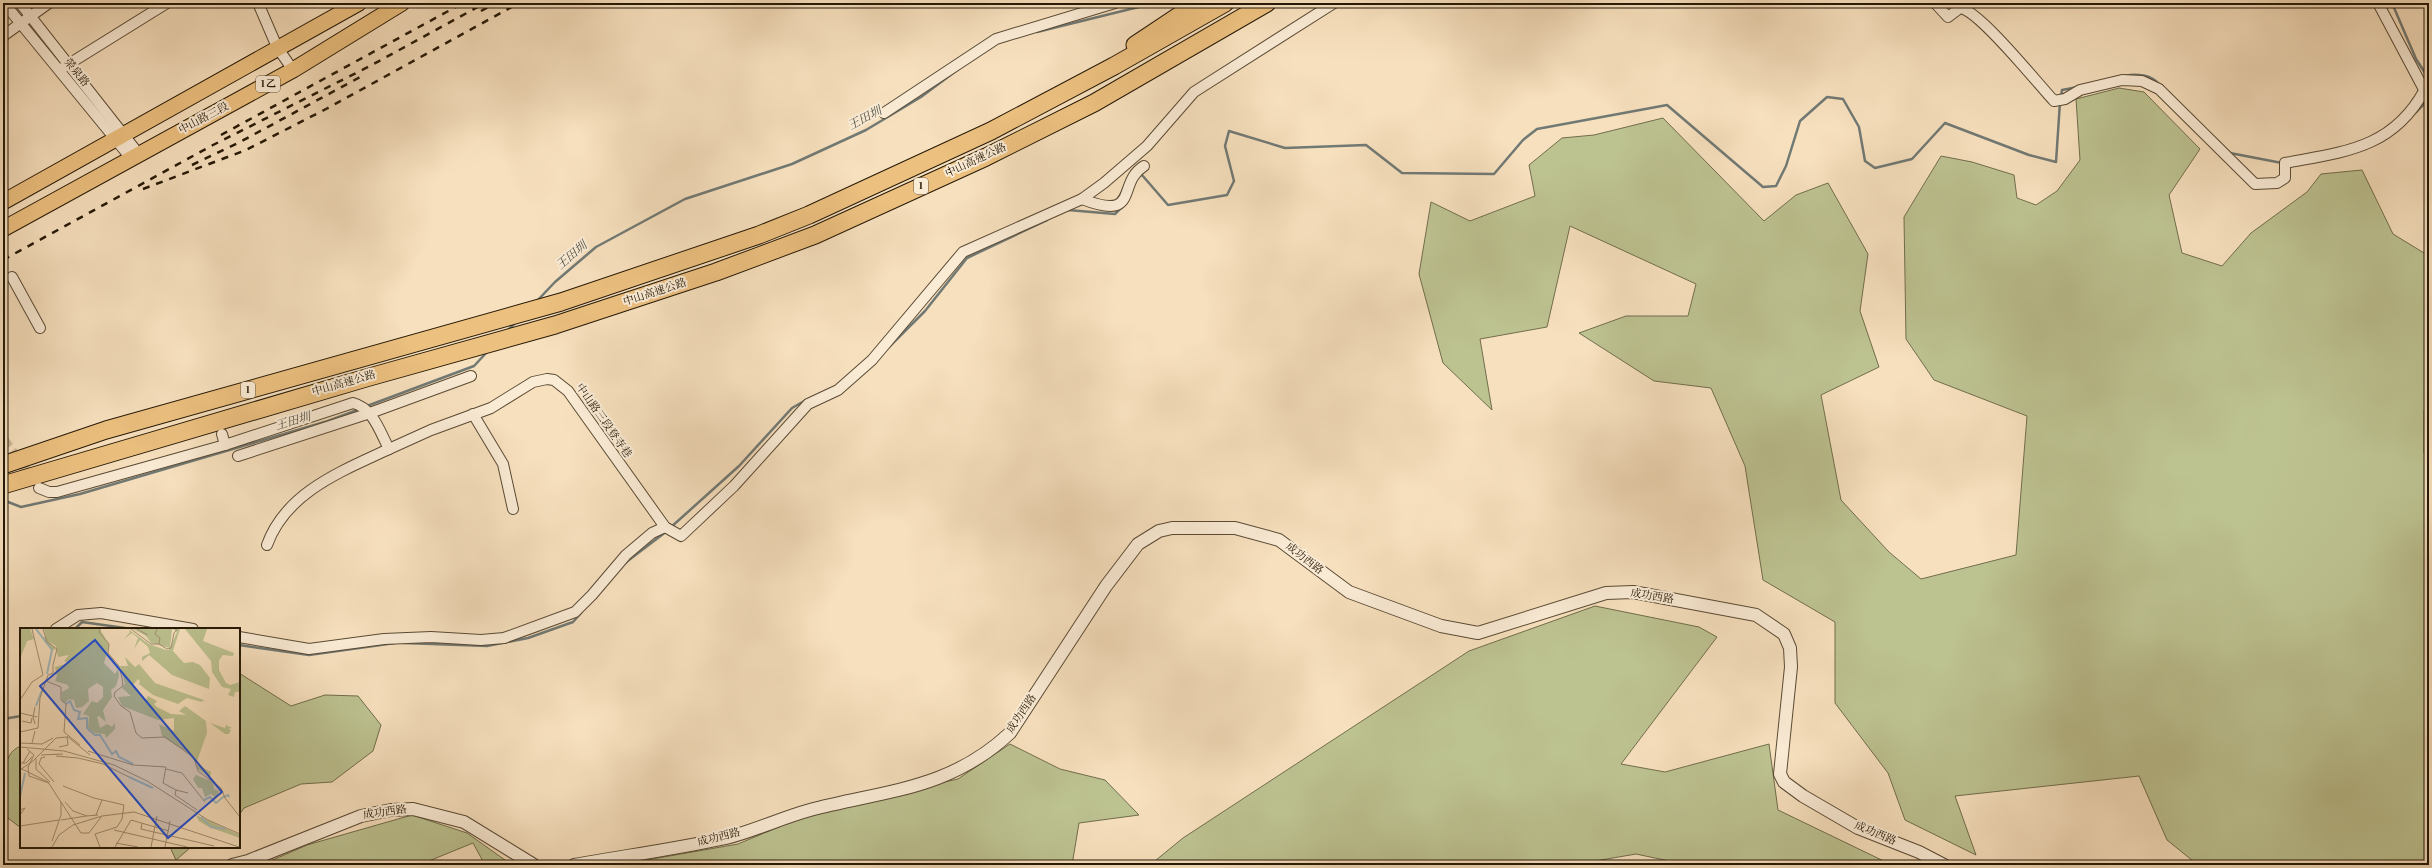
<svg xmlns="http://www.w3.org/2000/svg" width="2432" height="868" viewBox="0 0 2432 868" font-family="'Old Standard TT','Noto Serif TC',serif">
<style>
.green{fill:#bdc291;stroke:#716d4c}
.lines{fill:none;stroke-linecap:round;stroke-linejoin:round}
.stream{stroke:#717974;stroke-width:2.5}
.minor-tunnel{stroke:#cdb899;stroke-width:10;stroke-dasharray:10 5;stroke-linecap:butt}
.minor-casing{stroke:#5a4a34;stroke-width:12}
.tertiary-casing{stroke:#5a4a34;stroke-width:14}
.primary-casing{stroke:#251806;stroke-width:17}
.motorway-casing{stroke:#251806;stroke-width:19}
.minor{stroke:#faebd5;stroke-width:10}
.tertiary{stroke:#faebd5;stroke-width:12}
.primary{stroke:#ecc07f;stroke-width:15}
.motorway{stroke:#ecc07f;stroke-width:17}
.rail{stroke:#251806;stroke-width:2.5;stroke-dasharray:7 7;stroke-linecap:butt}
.labels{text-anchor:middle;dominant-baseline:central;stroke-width:4;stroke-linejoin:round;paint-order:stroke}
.shield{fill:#faebd5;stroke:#655744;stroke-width:1}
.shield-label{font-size:10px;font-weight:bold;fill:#251806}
.street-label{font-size:11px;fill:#251806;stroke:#faebd5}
.water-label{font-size:12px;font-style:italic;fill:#515146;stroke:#faebd5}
.inset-river{fill:none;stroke:#a3babd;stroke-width:2}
.inset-road{fill:none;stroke:#a39074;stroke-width:1}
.view{fill:#1d4ed8;fill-opacity:0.15;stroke:#1d4ed8;stroke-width:2}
.inset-edge{fill:none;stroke:#251806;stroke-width:2}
</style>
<rect width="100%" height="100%" fill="#f7e0be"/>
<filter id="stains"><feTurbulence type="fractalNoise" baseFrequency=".005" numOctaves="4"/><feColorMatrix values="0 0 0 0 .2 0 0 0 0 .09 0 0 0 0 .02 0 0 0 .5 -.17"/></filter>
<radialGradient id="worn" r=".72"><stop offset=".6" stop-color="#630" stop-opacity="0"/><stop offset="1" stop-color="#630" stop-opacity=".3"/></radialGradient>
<g class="green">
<polygon points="2119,88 2144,92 2200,149 2169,195 2182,253 2222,266 2251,233 2307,192 2321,174 2362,170 2393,234 2429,256 2429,402 2424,411 2424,453 2429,450 2429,865 2198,865 2167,840 2139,776 1955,796 1976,855 1905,820 1888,773 1835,703 1835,622 1763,580 1745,466 1711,388 1654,381 1579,333 1626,316 1688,316 1696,284 1570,226 1547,327 1480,339 1492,410 1443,363 1419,274 1431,202 1470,221 1535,196 1529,165 1562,138 1594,135 1663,118 1764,221 1796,195 1828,183 1868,254 1860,311 1879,367 1821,395 1841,500 1889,552 1921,579 2016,555 2027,416 1934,380 1906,339 1904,217 1941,156 1972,162 2014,175 2017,198 2036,205 2057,191 2080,160 2076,99"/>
<polygon points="1595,606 1699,627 1717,637 1621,764 1665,772 1769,744 1778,810 1892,865 1688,865 1636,854 1572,865 1150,865 1183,838 1469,651"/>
<polygon points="239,673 291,706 325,695 358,696 381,725 373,751 332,782 301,784 244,808 239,815"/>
<polygon points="1010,744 1060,769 1105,780 1139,815 1079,823 1072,865 618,865 738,844 819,810 958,779"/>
<path d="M21,746v82l-17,-13 -1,-6c0,-22 -3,-56 18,-63z"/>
<polygon points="412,815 467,833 512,865 485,865 473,843 419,865 261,865 307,845"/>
<polygon points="170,847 191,847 176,860"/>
</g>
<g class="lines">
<g class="stream">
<polyline points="2392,3 2416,59 2429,79"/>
<polyline points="1037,32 1155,3"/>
<path d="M2125,76c12,-3 26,-1 34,8"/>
<polyline points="2061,97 2062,90 2078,87"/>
<polyline points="2415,113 2427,101"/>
<polyline points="2230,153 2282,163"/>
<polyline points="1138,177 1142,175 1168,205 1227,195 1234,181 1225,146 1229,131 1285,148 1366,145 1402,173 1494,174 1523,140 1537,129 1667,105 1763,187 1776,186 1786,166 1800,121 1827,97 1843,99 1859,127 1865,161 1875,168 1912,159 1945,123 2029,155 2056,162 2060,102"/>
<polyline points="1068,210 1115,214 1123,206"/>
<polyline points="536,302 555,282 596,247 685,199 792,164 866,130 921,97 960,68"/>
<polyline points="508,330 516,322"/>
<polyline points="889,347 925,311 967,258 1047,220"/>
<polyline points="811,398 830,389"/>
<polyline points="367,406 474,366 488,351"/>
<polyline points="3,500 21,507 80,494 328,421 360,409"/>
<polyline points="670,528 739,466 792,408 806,400"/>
<polyline points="625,563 667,531"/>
<polyline points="75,629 82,622 132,629"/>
<polyline points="404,643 487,646 528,638 573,622 581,613"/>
<polyline points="239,645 309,655 395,643"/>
<polyline points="3,719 21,716"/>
</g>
<polyline class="minor-tunnel" points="3,439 34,481"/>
<g class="minor-casing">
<g id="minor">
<polyline points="4,3 130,157"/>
<polyline points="20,3 138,153"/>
<polyline points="258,3 277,47 293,70"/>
<path d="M1935,3l13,14 12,-9c19,2 78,76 94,93l11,-2 15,-9 42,-10 20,1 17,8 96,95 22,-1 8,-5v-15c58,-11 107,-14 139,-72"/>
<polyline points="2378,3 2429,99"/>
<polyline points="3,36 49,3"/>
<polyline points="64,67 167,3"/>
<polyline points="884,113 996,39 1115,3"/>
<path d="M1082,199c59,23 34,-16 62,-33"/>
<polyline points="12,277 40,328"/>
<polyline points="473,414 503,464 513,509"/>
<path d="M222,434l3,11 128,-42c20,5 27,29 36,46l42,-19 60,-22 42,-26 14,-3 7,1 14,11 97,136 16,9 53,-50 74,-82 30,-14 34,-30 91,-108 119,-53 22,-16 43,-37 47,-54 140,-89"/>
<polyline points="238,456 370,413 471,376"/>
<polyline points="39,488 49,492 57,492 225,445"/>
<path d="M267,545c19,-53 75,-74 122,-96"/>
<polyline points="56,629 78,615 101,613 193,629"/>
<polyline points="239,637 309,649 384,639 431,637 481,640 504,638 575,612 592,595 626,555 652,533 665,527"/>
</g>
</g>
<g class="tertiary-casing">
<g id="tertiary">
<polyline points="232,865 248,861 361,816 391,810 413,809 464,822 534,865"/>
<path d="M574,865c50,-9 102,-16 152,-27 28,-7 55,-20 84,-28 76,-20 139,-20 200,-77l96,-147 32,-42 21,-13 13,-3h63l44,12 70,52 92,34 37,7 128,-40 27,-1 123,23 28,19 6,14 1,19 -11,107 4,8 19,14 55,32 61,24 25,13"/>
</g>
</g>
<g class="primary-casing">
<g id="primary">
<polyline points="3,202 359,3"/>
<polyline points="3,229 293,70 402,3"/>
</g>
</g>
<g class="motorway-casing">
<g id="motorway">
<polyline points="1135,45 1198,3"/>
<polyline points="3,465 106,430 561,302 759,235 809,215 991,131 1114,66 1225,3"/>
<polyline points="3,485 366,378 555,325 716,272 815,235 986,157 1094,103 1267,3"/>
</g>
</g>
<use href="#minor" class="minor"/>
<use href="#tertiary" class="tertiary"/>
<use href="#primary" class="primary"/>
<use href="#motorway" class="motorway"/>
<g class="rail">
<polyline points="481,11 496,3"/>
<polyline points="221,135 463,3"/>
<polyline points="192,165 240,142 362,76"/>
<polyline points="143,189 246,150 326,109 519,3"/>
<polyline points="3,260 213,145 370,66 485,3"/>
</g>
</g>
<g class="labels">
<g class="shield">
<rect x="256" y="76" width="24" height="16" rx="3"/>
<rect x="914" y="178" width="14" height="16" rx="3"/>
<rect x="241" y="382" width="14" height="16" rx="3"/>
</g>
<g class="shield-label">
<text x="268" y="84">1乙</text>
<text x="921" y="186">1</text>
<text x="248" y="390">1</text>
</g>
<g class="street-label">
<text transform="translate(76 73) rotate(51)">榮泉路</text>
<text transform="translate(204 119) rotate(-28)">中山路三段</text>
<text transform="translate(976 161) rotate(-25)">中山高速公路</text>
<text transform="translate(655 293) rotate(-18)">中山高速公路</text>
<text transform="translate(344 384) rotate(-16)">中山高速公路</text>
<text transform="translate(603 421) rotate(55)">中山路三段登寺巷</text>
<text transform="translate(1304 559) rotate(38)">成功西路</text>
<text transform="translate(1652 597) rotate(9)">成功西路</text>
<text transform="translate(1022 714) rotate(-56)">成功西路</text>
<text transform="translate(385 813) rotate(-8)">成功西路</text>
<text transform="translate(1875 834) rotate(23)">成功西路</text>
<text transform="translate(719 838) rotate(-14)">成功西路</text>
</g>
<g class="water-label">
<text transform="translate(865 119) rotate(-28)">王田圳</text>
<text transform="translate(572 256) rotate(-40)">王田圳</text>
<text transform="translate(293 422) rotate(-16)">王田圳</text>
</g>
</g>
<g transform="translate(20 628)">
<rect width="220" height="220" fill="#f7e0be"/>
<path d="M0,1h10l4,10 -7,2 -7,18zM24,1h56l9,16 -5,18 11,11 3,-5 1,7 -3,10 -5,4 1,7 -9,13 3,12 -7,-6 -2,1 3,11 7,-4 5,3 3,-4v6l-9,9 -1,-4 -10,-1 -7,-5 1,-12 -6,-2 9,-13 5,2 6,-6v-10l-6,-4 -9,6 1,12 -7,6 -6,1 -2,-8 -5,-1 -4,4 -3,-2v-9l7,-4 -1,-3 -13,-4 2,-5 -2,-9 14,-4 -5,-2 5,-6 -11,2 -2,-11 -7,-4 7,7 -4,1 -10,-12 4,-1zM108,1l21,15 17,6h3l8,-18 -4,-3h7l-7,22 11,12 9,-1 7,3 10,13 -1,11 -37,-14 -23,-20 -7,6v-4l8,-4 -2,-6 -8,-7 -6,9 4,-11 -6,-5 -8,6 6,-7zM113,1h39l-2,19 -19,-5 -5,-7zM165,1h22l-4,12 31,12 -1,3 -10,-1 -4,5v10l7,13 4,2 10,-3v10h-5l-1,5 -6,-2 3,-6 -9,-2 -10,-15 -1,-11zM105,29l10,10 4,-3 16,19 49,17 -2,2 -15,-4 -9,6 -25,-9 -14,-11 1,-3 -2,-2 -5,6 13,15 2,-4 9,5 -3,3 3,3 14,7 15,1 -7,-4 6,-5 21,15 1,12 -11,31 15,8 -1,5 -12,-8 -2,-4 -1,-7 -33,-22 -3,-12 15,7v-13l-16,2 -36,-14 -4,-9 13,-1 -9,-8 3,-4 -5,-18h8zM190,95l15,5 1,-3 6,3 -4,1 3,1 -2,4h-4zM176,147l17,7 1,7 5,2 -3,7 -5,-4 -6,3 -3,-9h-4l-5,-9zM176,187l44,20v3l-31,-11 -10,-6z" fill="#bdc291"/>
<path class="inset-river" d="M16,1l16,21 -5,24M46,76l4,-3 4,9 6,2 -2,7 9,-1v10l8,7h5l12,19 4,-3 3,6 14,7M16,78l6,-16M109,149l24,11M0,169l5,-24M184,172l6,-3 6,6 7,-6 5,-2 1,2M181,189l10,10 14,2"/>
<path class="inset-road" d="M80,1l-1,3 10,12 -1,9 11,13 3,12 1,8 -8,6 -1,4 7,10 9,6 6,21 6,5 23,-1 17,12 12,9 4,13 23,17 4,10 15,19M111,1l20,15h8M117,1l11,6M137,1l-2,5 5,4 -1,6 8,5 4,-1 3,-15 3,-3 -2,-1M26,53l15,6v13l5,4 -2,28 16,13M0,72l12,-18 11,-7 -11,-46M0,85l17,4M2,93l9,2 1,-5M15,96l-2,-7 2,-10M0,104l18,-4 2,-30 8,-23 5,-2v-8l4,-16 -10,-7 -4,-13M47,108l23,19M0,115l22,1 11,-6M12,115l3,-12M0,119l44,4 50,14 33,16 61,39 32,14M7,121l7,6 -6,12 1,9 20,7M68,123l45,14 33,2 -3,16 13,7 -1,5 9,6M21,127l22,-1M36,128l22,2 25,6 26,13M25,129l-4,1 -2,6 15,18M16,131v10l14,13M0,135h6l6,-6M3,135l7,-12M0,140l28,14 33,51h8l12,-16M146,141l16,4 23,29M0,142l13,-9 23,-23 11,-1 1,8 -9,2M43,158l31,12 30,7 -2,14 -5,8 -22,7 5,13M156,162l12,3M164,173l13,9M45,174l8,9 14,5M0,182l5,-2 -5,7M76,187l6,-15M66,188l12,-1M41,192l25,-4M122,195l-1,6 73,17M0,198l39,-6M94,202l73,17M32,213l9,-26v-13M96,215l22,4M32,219l7,-12 14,-10 29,-9 32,-4 105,35M95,219l16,-27 38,11M131,219l6,-31M145,219l5,-26"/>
<path class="view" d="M75,12l127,152 -54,46 -128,-152z"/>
<rect width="220" height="220" class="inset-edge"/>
</g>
<rect width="2432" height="868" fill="none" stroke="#f7e0be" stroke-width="16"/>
<rect x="4" y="4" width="2424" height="860" fill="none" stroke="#251806" stroke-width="2"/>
<rect x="8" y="8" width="2416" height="852" fill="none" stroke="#251806"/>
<rect width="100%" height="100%" filter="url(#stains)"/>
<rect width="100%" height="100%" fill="url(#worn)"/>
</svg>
